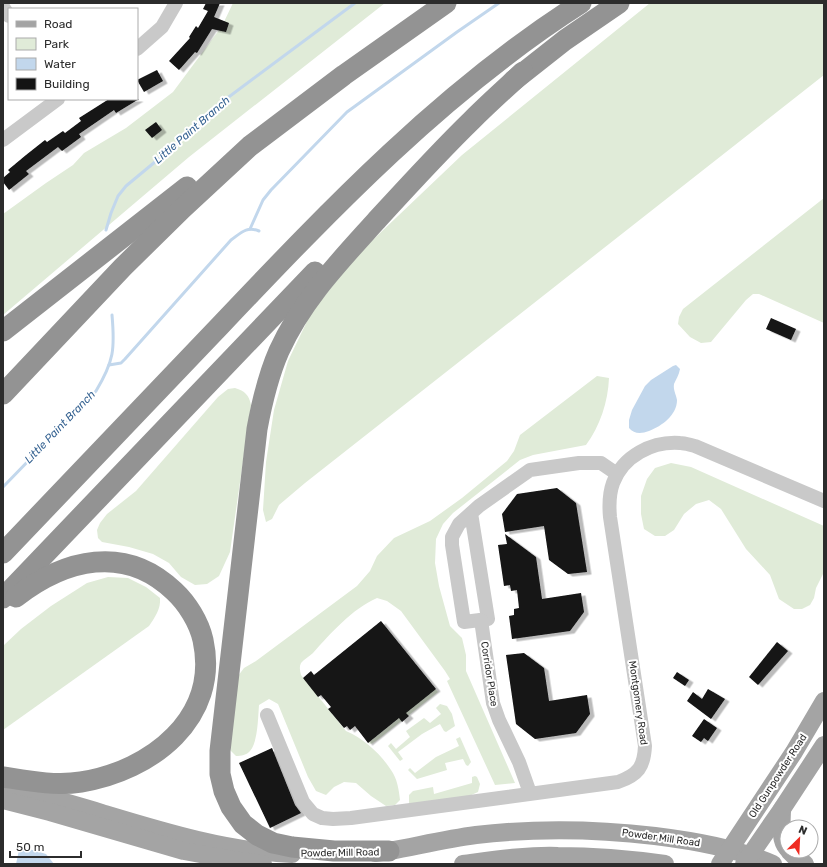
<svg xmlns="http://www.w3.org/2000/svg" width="827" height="867" viewBox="0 0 827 867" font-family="Rubik,sans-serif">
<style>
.green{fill:#e0ebd8}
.water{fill:#c2d7ec}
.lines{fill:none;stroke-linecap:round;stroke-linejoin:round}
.stream{stroke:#c2d7ec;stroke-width:3}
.building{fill:#131313;filter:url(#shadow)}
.minor{stroke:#c9c9c9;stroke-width:14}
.major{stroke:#a4a4a4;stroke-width:18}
.highway{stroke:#939393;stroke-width:21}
.labels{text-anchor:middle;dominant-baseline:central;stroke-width:4;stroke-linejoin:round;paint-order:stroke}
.street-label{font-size:10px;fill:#2c2c2c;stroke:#fff}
.water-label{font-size:11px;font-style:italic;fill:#366392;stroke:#fff}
</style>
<defs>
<filter id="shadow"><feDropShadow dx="4.5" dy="2.5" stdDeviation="0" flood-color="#0004"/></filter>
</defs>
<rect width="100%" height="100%" fill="#fff"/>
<g class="green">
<polygon points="233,3 385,3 189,157 3,315 3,214 46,183 73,165 84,153 126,128 173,92 222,26"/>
<polygon points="650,3 824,3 824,75 305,483 279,505 272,519 266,522 263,510 266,462 274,410 288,361 311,313 357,255 462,155"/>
<polygon points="824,198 824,323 759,294 753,294 746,300 711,342 701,343 690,337 678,324 679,317 683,309"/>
<path d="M597,376l12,2c-1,24 -9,48 -23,67l-53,10 -13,5 -67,53 -10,11 -7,15 -1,24 4,23 11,40 12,12 4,17v16l49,112 -20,2 -48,-104 3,-2 -5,-8 -44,-60 -14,-10 -10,-3c-25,11 -46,35 -64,55 -3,3 -9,6 -12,10 -2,4 -1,8 0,12l45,56c18,8 34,22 45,39 6,8 8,20 9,30l-5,5 -9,1 -15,-10 -15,-13 -12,-1 -10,5 -8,8 -10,-4 -8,-14 -30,-73 -9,-5 -10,6c-1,12 -1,37 -9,46 -3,4 -9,5 -14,5l-5,-5 -3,-7 10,-68 6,-8 12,-7 101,-75 13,-15 7,-15 17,-18 36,-17 32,-23 45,-37 7,-10 6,-16z"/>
<path d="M235,388c10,3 14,7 16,17l-21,147 -11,24 -12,8 -12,1 -14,-8 -12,-14 -16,-9 -24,-7 -27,-5 -4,-4 -1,-8 3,-7 7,-9 29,-23 82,-94 10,-8z"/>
<polygon points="671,463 691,467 824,526 824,572 816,588 814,598 810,605 802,609 794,609 779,599 770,575 746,549 721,509 709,500 696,504 684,514 674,530 665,536 655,536 644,529 641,514 641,496 647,479 655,468"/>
<path d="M108,577l20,1 18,9 14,11c1,11 -5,19 -11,28l-146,104v-84l18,-17 30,-23 36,-23z"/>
<polygon points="435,689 438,692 376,741 371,744 368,743"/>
<polygon points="440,704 447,706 452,714 455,726 446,732 444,731 440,724 422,734 398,752 403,759 400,761 388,746 391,743 396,749 410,737 406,731 424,718 430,723 441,714 436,708"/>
<polygon points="460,737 471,762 468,766 466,765 463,759 445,763 447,770 417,779 408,770 410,768 415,773 436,757 459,746 456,739"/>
<polygon points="475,776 477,777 480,784 478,792 469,796 409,804 409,795 413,791 433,787 434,794 472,783 472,777"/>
</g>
<g class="water">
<path d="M676,365l4,4c-1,6 -4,10 -6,15 -1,6 2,10 3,16 0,15 -15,26 -28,31 -8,3 -15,3 -20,-3v-8l3,-10 13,-24 6,-6 22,-14z"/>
<polygon points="29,849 46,854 54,864 16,864 19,850"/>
</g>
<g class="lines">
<g class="stream">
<polyline points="250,229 263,200 271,190 347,112 457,32 499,3"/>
<polyline points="106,230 111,213 118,196 126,186 179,142 214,108 355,3"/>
<path d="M109,365l12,-2 4,-4 106,-119c10,-7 15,-14 28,-9"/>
<path d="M3,487l93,-96c18,-30 19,-42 16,-76"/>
</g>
</g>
<g class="building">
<polygon points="206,3 220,3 214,17 229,23 226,32 212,29 197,53 195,52 179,70 169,61 190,38 189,37 196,26 198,28 208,11 203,9"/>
<polygon points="157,70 163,81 144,92 137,80"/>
<polygon points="109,99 139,99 116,113 114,110 79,134 81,137 62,151 58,147 26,171 29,174 9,190 3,182 3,178 10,172 8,170 26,155 45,140 47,142 63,131 65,133 81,121 79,118"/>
<polygon points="156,122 162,130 152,138 145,130"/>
<polygon points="771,318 796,329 791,340 766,329"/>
<polygon points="557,488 576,503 587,572 568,574 549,560 544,526 505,532 502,514 517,494"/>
<polygon points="505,534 536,557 542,599 581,593 584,612 570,631 512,639 509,616 514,615 514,609 519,608 517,590 511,591 510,585 504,586 498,545 507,544"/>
<polygon points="381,621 436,689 406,713 409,716 402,722 399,718 368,743 355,726 350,730 347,726 344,728 328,709 331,707 321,695 318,697 303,678 311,671 314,675"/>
<polygon points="777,642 788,651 758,685 749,677"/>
<polygon points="524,653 544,668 549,701 587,695 590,714 576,733 535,739 516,724 506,655"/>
<polygon points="677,672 689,680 685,686 673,678"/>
<polygon points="708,689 725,699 711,719 687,701 693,692 702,699"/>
<polygon points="704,719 717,728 708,741 704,738 701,742 692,736"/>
<polygon points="272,748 295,805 301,813 270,828 239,763"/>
</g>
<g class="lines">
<g class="minor">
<polyline points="3,7 9,16"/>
<polyline points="137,49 162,27 176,3"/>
<polyline points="3,140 58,99"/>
<polyline points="471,513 488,619 464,622 452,545 452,537 459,524 479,506 530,470 579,463 601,463 617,474"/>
<polyline points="481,620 493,703 499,720 519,762 530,793"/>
<path d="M267,715l36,87 10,12 9,4 11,1 18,-1 267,-36c20,-7 26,-15 27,-36l-35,-229c-1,-11 -1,-23 3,-34 10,-27 39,-42 67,-40 5,0 10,2 15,3l129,55"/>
</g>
<g class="major">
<path d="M3,785c33,9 66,18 99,28 63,19 125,38 190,41"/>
<polyline points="3,800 50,812 184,851 233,860 263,864"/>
<path d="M782,809c0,12 -3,30 5,39"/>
<polyline points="789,851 794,856 805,864"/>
<path d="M375,853l14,-2c28,-5 57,-12 87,-16 60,-7 119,-6 179,1 40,5 80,12 118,28"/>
<path d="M463,864c31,-4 63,-9 95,-8 36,0 72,3 107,8"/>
<polyline points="720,864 794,752 824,701"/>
<polyline points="744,864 782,809 824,745"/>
</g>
<g class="highway">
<polyline points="513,81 565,40 619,3"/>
<polyline points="3,331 187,187"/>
<polyline points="3,394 123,267 183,208 250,146 344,75 446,3"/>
<path d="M3,553c70,-74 141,-147 211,-221 114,-120 226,-239 367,-329"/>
<polyline points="3,598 315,272"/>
<path d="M3,777c26,4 52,9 78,5 70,-11 139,-64 122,-142 -4,-18 -16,-37 -29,-49 -49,-47 -109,-32 -158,6"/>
<path d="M389,851h-55l-42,-4 -19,-4 -16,-8 -14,-11 -12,-17 -7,-16 -4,-17v-23l37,-322c5,-27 11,-53 22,-78 23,-51 61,-90 97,-130 32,-35 63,-69 96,-101 17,-17 34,-32 51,-48"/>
</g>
</g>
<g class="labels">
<g class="street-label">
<text transform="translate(489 674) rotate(81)">Corridor Place</text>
<text transform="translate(638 703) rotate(82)">Montgomery Road</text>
<text transform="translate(778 776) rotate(-57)">Old Gunpowder Road</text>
<text transform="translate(661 838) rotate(8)">Powder Mill Road</text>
<text transform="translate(340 853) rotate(-1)">Powder Mill Road</text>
</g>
<g class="water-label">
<text transform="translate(192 130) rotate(-41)">Little Paint Branch</text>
<text transform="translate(60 427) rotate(-46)">Little Paint Branch</text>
</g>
</g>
<rect width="827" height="867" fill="none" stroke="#2c2c2c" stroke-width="8"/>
<rect x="8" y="8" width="130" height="92" fill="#ffffff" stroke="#ababab"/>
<rect x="16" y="21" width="20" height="6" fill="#a4a4a4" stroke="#ababab"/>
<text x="44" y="28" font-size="12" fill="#2c2c2c">Road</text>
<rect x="16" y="38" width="20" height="12" fill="#e0ebd8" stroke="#ababab"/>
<text x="44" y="48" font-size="12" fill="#2c2c2c">Park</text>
<rect x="16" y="58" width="20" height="12" fill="#c2d7ec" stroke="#ababab"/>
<text x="44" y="68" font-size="12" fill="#2c2c2c">Water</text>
<rect x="16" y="78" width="20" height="12" fill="#131313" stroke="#ababab"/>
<text x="44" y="88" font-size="12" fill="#2c2c2c">Building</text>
<g transform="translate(799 839) rotate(24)"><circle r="19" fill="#ffffff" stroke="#ababab"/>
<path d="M0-3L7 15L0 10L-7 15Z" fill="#ef2b21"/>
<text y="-6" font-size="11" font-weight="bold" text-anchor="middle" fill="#2c2c2c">N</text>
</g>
<path d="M10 851v6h71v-6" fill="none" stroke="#2c2c2c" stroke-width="2"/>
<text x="16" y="851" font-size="12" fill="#2c2c2c" stroke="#ffffff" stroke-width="3" paint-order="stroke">50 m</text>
</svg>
